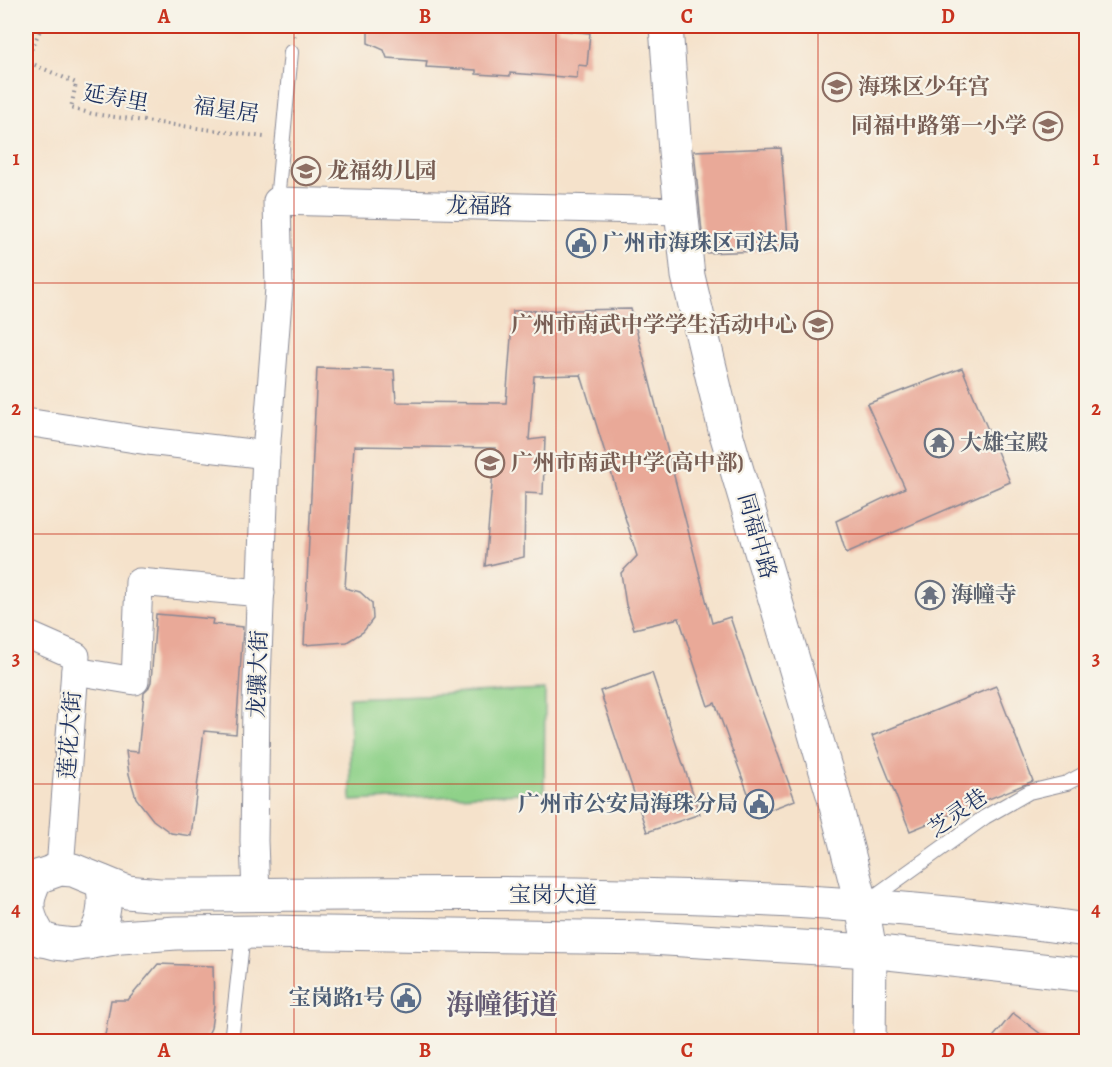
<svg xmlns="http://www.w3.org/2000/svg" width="1112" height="1067" viewBox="0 0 1112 1067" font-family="Alegreya,'Noto Serif SC',serif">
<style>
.green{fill:#8fd189;stroke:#558074;stroke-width:1.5}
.building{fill:#e9a998}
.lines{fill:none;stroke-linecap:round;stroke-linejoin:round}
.lane-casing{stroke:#888894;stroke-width:16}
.street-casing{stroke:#888894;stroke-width:29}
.secondary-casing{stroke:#888894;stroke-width:35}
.path{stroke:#888894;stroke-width:4;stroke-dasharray:1.5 4.5;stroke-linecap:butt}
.lane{stroke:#fff;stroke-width:14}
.street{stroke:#fff;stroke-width:27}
.secondary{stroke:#fff;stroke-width:33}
.grid{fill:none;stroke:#c8321e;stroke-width:1.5;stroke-opacity:0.55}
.labels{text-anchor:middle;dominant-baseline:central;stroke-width:4.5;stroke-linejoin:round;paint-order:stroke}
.education-label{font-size:22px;font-weight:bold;fill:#785e54;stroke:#f7f3e8;text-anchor:start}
.street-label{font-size:22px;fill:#1b2f5e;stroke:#f7f3e8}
.service-label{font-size:22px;font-weight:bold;fill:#4e5e75;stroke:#f7f3e8;text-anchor:end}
.worship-label{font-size:22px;font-weight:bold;fill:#5b616d;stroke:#f7f3e8;text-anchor:start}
.district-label{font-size:28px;font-weight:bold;fill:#635a72;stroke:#f7f3e8}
.neatline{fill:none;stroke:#c8321e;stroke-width:2}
.grid-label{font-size:20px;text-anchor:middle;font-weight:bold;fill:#c8321e}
</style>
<rect width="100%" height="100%" fill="#f7f3e8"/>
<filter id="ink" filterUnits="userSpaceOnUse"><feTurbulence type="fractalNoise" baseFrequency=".0167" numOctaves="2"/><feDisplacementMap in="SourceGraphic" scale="12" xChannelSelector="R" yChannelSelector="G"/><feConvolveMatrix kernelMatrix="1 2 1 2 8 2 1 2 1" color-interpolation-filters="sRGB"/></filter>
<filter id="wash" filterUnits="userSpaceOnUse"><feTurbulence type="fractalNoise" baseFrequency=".008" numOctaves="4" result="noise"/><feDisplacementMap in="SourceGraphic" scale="24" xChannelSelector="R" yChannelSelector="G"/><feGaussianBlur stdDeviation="1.35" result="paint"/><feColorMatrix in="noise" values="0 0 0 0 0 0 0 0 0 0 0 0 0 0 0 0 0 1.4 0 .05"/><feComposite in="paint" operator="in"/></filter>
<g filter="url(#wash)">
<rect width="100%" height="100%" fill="#f5e2cb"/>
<polygon class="green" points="545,690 544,792 351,801 349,698"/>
<g id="blocks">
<g class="building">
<polygon points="368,26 559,26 559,30 590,33 587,66 578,65 577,78 510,73 510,76 476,74 476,70 426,67 427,61 387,58 384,50 368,43"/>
<polygon points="781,148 789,250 704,253 694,151"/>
<polygon points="631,309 712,623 730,617 758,700 795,800 756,815 715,703 708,706 679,618 634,629 626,605 621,573 637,556 581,375 534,376 529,440 545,438 543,494 525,493 524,557 485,566 495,448 354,446 345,588 360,592 372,603 373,619 363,632 347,642 304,645 317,368 394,370 396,402 506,403 513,311"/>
<polygon points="962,368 1010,482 846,553 836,521 905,488 867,404"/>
<polygon points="156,614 213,619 212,624 243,627 236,734 204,731 191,836 171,833 153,820 136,798 129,774 126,751 138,752 144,693 148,689 151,682"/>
<polygon points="652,673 700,814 647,832 600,691"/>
<polygon points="996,686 1033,781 910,831 872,736"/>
<polygon points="158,964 213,966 214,1005 211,1028 205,1041 104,1041 111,1000 128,1000"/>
<polygon points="1013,1013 1050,1041 990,1041"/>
</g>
</g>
</g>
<g filter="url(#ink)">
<use href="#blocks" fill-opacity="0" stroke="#888894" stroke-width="1.5"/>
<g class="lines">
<g class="lane-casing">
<g id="lane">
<polyline points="277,201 291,52"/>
<polyline points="868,901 985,817 1029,792 1067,783 1086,773"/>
<polyline points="231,1042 243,934"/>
</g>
</g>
<g class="street-casing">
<g id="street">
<polyline points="26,422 148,441 259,454 266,453"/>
<polyline points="26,634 76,656 60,869"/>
<polyline points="75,671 135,681 139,582 261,593"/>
<polyline points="256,894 254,841 256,706 266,453 279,288 277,201 681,211"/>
</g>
</g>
<g class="secondary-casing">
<g id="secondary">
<polyline points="666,26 675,151 688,276 725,430 834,798 862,906 870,951 869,1042"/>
<path d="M37,877c-15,25 -10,41 5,63"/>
<path d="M26,881l34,-12 13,1 54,22 32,3c309,-1 621,-11 927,35"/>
<polyline points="26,935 56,943 73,945 121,937 176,933 262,932 650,938 870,951 1086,975"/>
<path d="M89,943c15,-18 18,-38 13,-61"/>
</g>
</g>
<g class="path">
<polyline points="42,26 26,61 76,83 71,108 93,114 264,137"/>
<polyline points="102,26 123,31"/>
<polyline points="295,37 298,26"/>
</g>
<use href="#lane" class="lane"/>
<use href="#street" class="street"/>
<use href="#secondary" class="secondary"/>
</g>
</g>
<path class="grid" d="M294,26v1016M556,26v1016M818,26v1016M26,283h1060M26,534h1060M26,784h1060"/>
<defs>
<g id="school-ring" transform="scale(1.5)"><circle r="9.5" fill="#f7f3e8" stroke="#8d6e63" stroke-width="1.5"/><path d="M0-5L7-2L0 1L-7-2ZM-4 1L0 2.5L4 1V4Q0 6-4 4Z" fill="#8d6e63"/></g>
<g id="civic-ring" transform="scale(1.5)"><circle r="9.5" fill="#f7f3e8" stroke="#5c6f8a" stroke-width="1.5"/><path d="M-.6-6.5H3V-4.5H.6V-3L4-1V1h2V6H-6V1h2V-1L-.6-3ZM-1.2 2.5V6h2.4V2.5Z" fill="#5c6f8a"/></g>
<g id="temple-ring" transform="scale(1.5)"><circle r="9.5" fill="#f7f3e8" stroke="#6b7280" stroke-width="1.5"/><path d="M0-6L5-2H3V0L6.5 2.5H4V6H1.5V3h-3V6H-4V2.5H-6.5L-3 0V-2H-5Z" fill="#6b7280"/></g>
</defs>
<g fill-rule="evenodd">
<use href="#school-ring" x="837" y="87"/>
<use href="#school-ring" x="1048" y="126"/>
<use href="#school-ring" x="306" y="171"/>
<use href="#civic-ring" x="581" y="243"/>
<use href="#school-ring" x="818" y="325"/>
<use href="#temple-ring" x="939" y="443"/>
<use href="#school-ring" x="490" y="463"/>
<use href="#temple-ring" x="930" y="595"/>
<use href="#civic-ring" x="759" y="804"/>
<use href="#civic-ring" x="406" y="998"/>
</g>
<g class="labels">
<g class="education-label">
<text x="858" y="87">海珠区少年宫</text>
<text x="1027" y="126" text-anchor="end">同福中路第一小学</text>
<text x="327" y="171">龙福幼儿园</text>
<text x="797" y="325" text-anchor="end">广州市南武中学学生活动中心</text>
<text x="511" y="463">广州市南武中学(高中部)</text>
</g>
<g class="street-label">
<text transform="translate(116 98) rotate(10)">延寿里</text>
<text transform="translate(226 110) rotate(8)">福星居</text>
<text transform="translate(479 206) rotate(1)">龙福路</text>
<text transform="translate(757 536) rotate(74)">同福中路</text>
<text transform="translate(258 674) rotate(-88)">龙骧大街</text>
<text transform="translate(70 735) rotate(-86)">莲花大街</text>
<text transform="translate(958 813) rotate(-35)">芝灵巷</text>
<text x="553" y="895">宝岗大道</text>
</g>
<g class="service-label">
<text x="602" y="243" text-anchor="start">广州市海珠区司法局</text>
<text x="738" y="804">广州市公安局海珠分局</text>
<text x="385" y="998">宝岗路1号</text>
</g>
<g class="worship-label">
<text x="960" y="443">大雄宝殿</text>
<text x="951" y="595">海幢寺</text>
</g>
<g class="district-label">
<text x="502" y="1005">海幢街道</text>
</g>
</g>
<rect width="1112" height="1067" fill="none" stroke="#f7f3e8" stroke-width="66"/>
<rect x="33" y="33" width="1046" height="1001" class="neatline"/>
<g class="grid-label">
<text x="164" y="23">A</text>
<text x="425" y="23">B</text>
<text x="687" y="23">C</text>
<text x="948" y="23">D</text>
<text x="16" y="165">1</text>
<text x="1096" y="165">1</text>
<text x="16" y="415">2</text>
<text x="1096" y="415">2</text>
<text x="16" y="665">3</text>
<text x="1096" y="665">3</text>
<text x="16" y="916">4</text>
<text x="1096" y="916">4</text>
<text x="164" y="1057">A</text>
<text x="425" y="1057">B</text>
<text x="687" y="1057">C</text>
<text x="948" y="1057">D</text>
</g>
</svg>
